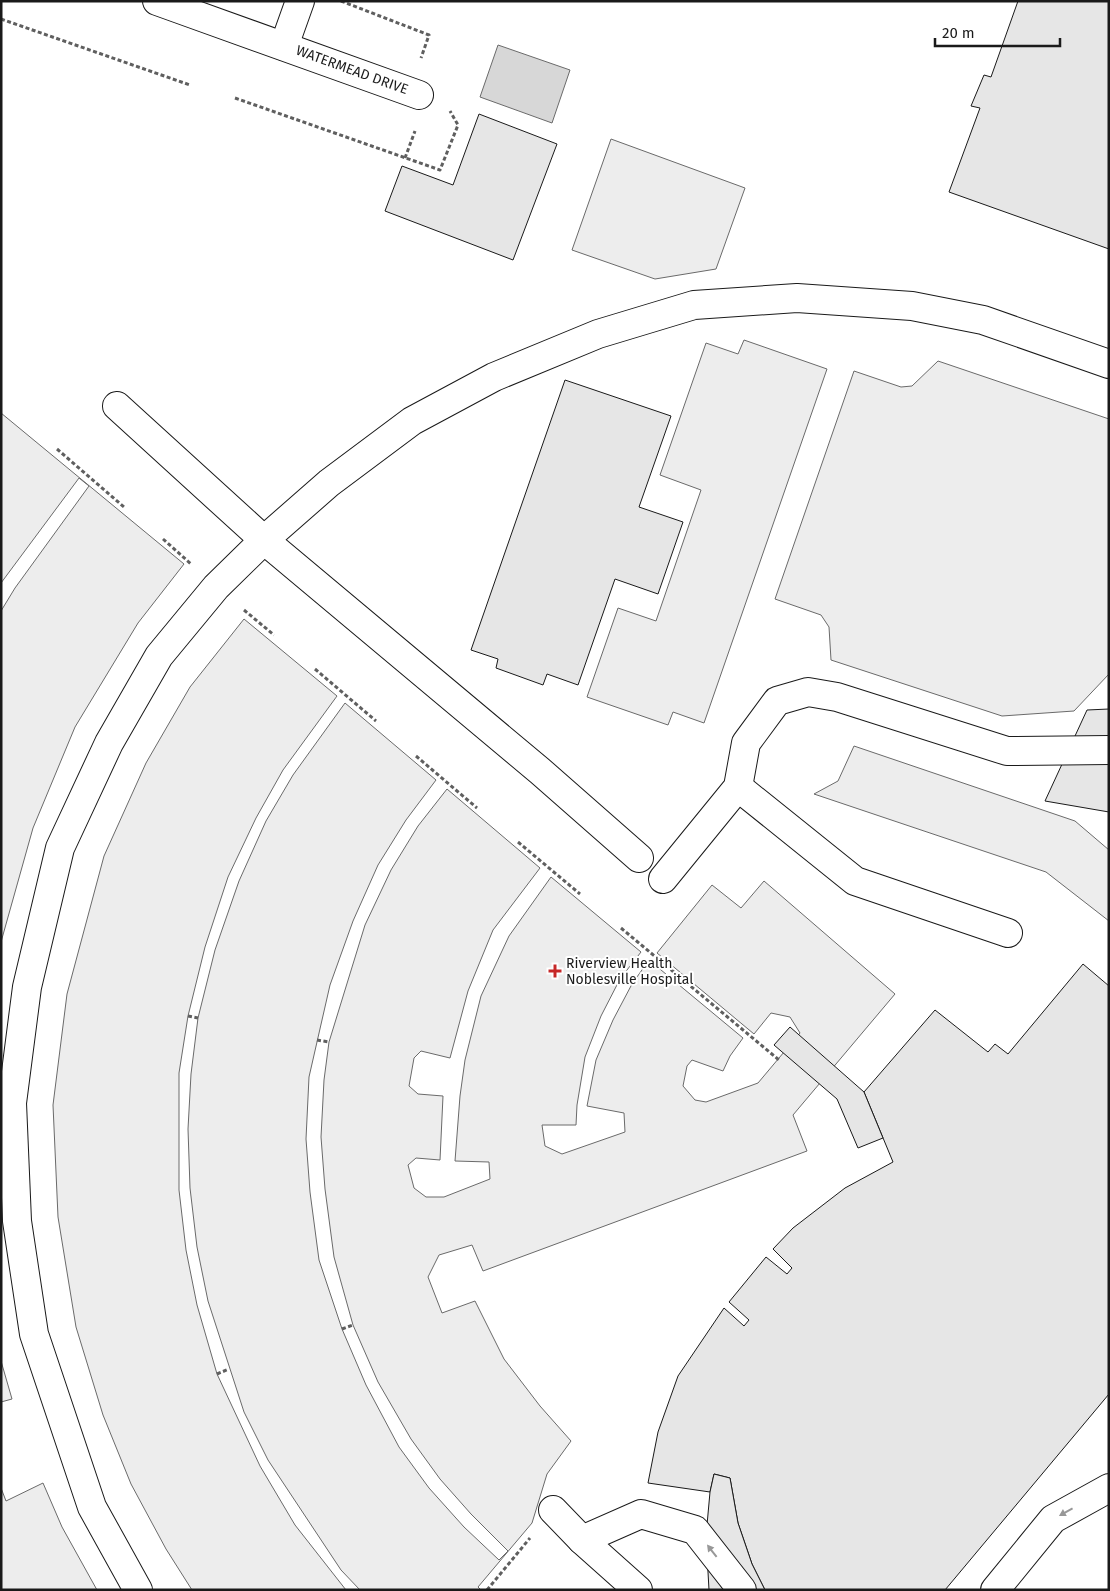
<svg xmlns="http://www.w3.org/2000/svg" width="1110" height="1591" viewBox="0 0 1110 1591" font-family="'Fira Sans',sans-serif">
<style>
.built{fill:#ededed;stroke:#6a6a6a}
.water{fill:#d7d7d7;stroke:#6a6a6a}
.building{fill:#e6e6e6;stroke:#1a1a1a}
.lines{fill:none;stroke-linecap:round;stroke-linejoin:round}
.minor-casing{stroke:#1a1a1a;stroke-width:30}
.path{stroke:#5f5f5f;stroke-width:3;stroke-dasharray:4 2.5;stroke-linecap:butt}
.minor{stroke:#fff;stroke-width:28}
.oneway{fill:#989898}
.poi-dot{fill:#c62828;stroke:#fff;stroke-width:2}
.labels{text-anchor:middle;dominant-baseline:central;stroke-width:4;stroke-linejoin:round;paint-order:stroke}
.street-label{font-size:14px;fill:#1a1a1a;stroke:#fff}
.poi-label{font-size:14px;fill:#1a1a1a;stroke:#fff;text-anchor:start}
</style>
<rect width="100%" height="100%" fill="#fff"/>
<g class="built">
<polygon points="611,139 745,188 716,269 655,279 572,250"/>
<polygon points="744,340 827,369 704,723 673,712 668,725 587,697 618,608 656,621 701,490 660,475 706,343 738,354"/>
<polygon points="938,361 1109,419 1109,674 1074,711 1002,716 831,660 829,627 821,615 775,599 854,371 901,387 912,386"/>
<polygon points="1,413 184,564 138,623 75,727 33,828 1,942 1,611 15,588 89,486 79,478 1,583"/>
<polygon points="244,619 337,696 283,770 256,818 228,877 205,947 188,1016 179,1073 179,1190 186,1250 197,1305 217,1374 260,1466 295,1525 346,1590 192,1590 166,1549 131,1484 103,1415 76,1327 58,1217 53,1105 67,994 104,856 146,763 190,687"/>
<polygon points="345,703 436,780 406,820 378,865 353,921 330,985 309,1077 306,1139 310,1192 319,1260 342,1329 366,1385 399,1447 429,1488 464,1527 499,1560 508,1551 471,1514 440,1479 411,1439 378,1382 353,1325 334,1257 325,1189 321,1137 324,1080 329,1042 365,925 391,870 418,826 447,789 540,868 493,930 468,991 450,1058 421,1051 414,1058 409,1086 418,1094 443,1096 440,1160 416,1158 408,1165 414,1188 426,1197 444,1197 490,1179 489,1162 455,1161 460,1096 465,1060 481,996 509,936 551,877 641,952 620,979 601,1016 585,1057 577,1105 576,1125 542,1125 545,1146 562,1154 625,1132 624,1113 587,1106 596,1060 613,1020 632,984 649,960 743,1038 730,1056 723,1071 692,1060 687,1066 683,1086 695,1100 706,1102 758,1083 800,1033 790,1017 771,1013 754,1034 657,953 712,885 741,908 764,881 895,994 793,1115 807,1151 483,1271 472,1245 439,1255 428,1277 442,1313 475,1301 504,1359 540,1406 571,1441 547,1474 532,1523 478,1587 481,1590 360,1590 341,1570 268,1460 244,1412 208,1301 197,1247 190,1188 188,1129 191,1074 198,1018 215,950 239,881 266,821 293,775"/>
<polygon points="854,746 1075,821 1109,850 1109,921 1046,872 814,794 838,781"/>
<polygon points="1,1361 12,1399 1,1402"/>
<polygon points="43,1483 62,1527 97,1590 1,1590 1,1488 6,1501"/>
</g>
<polygon class="water" points="498,45 570,70 552,123 480,97"/>
<g class="building">
<polygon points="1018,1 1109,1 1109,249 949,192 980,108 971,106 984,75 991,77"/>
<polygon points="479,114 557,144 513,260 385,211 402,166 453,185"/>
<polygon points="565,380 671,416 639,507 683,522 658,594 615,579 578,685 547,674 543,685 496,668 498,659 471,650"/>
<polygon points="1109,709 1109,812 1045,801 1087,710"/>
<polygon points="1083,964 1109,986 1109,1394 945,1590 765,1590 752,1564 738,1523 730,1478 714,1474 710,1492 648,1483 658,1432 678,1376 724,1308 744,1326 749,1320 729,1302 766,1257 787,1274 792,1268 773,1249 793,1228 845,1188 893,1162 864,1092 935,1010 988,1052 995,1044 1008,1054"/>
<polygon points="790,1027 864,1092 883,1138 858,1148 837,1099 774,1045"/>
<polygon points="714,1474 730,1478 738,1523 752,1564 765,1590 709,1590 706,1536 710,1492"/>
</g>
<g class="lines">
<g class="minor-casing">
<g id="minor">
<polyline points="157,1 419,95"/>
<polyline points="284,46 300,1"/>
<polyline points="117,406 264,540 540,771 639,858"/>
<polyline points="738,787 855,881 1008,933"/>
<polyline points="663,879 738,787 746,743 777,701 808,692 837,697 1007,751 1109,750"/>
<polyline points="553,1510 582,1540 638,1590"/>
<polyline points="582,1540 641,1514 695,1530 742,1590"/>
<polyline points="138,1590 92,1507 34,1334 17,1221 12,1103 27,987 60,848 109,743 159,656 216,587 264,540 329,483 412,421 494,377 598,334 694,305 797,298 912,306 983,320 1109,364"/>
<polyline points="995,1590 1053,1519 1109,1488"/>
</g>
</g>
<g class="path">
<polyline points="341,1 429,35 421,58"/>
<polyline points="1,19 190,85"/>
<polyline points="235,98 440,170 458,125 450,111"/>
<polyline points="405,158 415,131"/>
<polyline points="57,449 124,507"/>
<polyline points="163,539 191,564"/>
<polyline points="244,610 274,635"/>
<polyline points="315,669 376,721"/>
<polyline points="416,756 477,808"/>
<polyline points="518,842 580,894"/>
<polyline points="621,928 779,1060"/>
<polyline points="188,1016 198,1018"/>
<polyline points="317,1040 329,1042"/>
<polyline points="342,1329 353,1325"/>
<polyline points="217,1374 229,1369"/>
<polyline points="487,1590 530,1538"/>
</g>
<use href="#minor" class="minor"/>
</g>
<defs><path id="oneway-solid" d="M-6-.8H1V-3.2L6.5 0L1 3.2V.8H-6Z" transform="scale(1.25)"/></defs>
<g class="oneway">
<use href="#oneway-solid" transform="translate(1066 1512) rotate(151)"/>
<use href="#oneway-solid" transform="translate(712 1551) rotate(-128)"/>
</g>
<path class="poi-dot" d="M552.5 963.5h5v5h5v5h-5v5h-5v-5h-5v-5h5z"/>
<g class="labels">
<g class="street-label">
<text transform="translate(352 70) rotate(20)">WATERMEAD DRIVE</text>
</g>
<g class="poi-label">
<text x="566" y="963">Riverview Health<tspan x="566" dy="16">Noblesville Hospital</tspan></text>
</g>
</g>
<rect width="1110" height="1591" fill="none" stroke="#1a1a1a" stroke-width="5"/>
<path d="M935 38v8h125v-8" fill="none" stroke="#1a1a1a" stroke-width="2.5"/>
<text x="942" y="38" font-size="15" fill="#1a1a1a" stroke="#ffffff" stroke-width="4" paint-order="stroke">20 m</text>
</svg>
